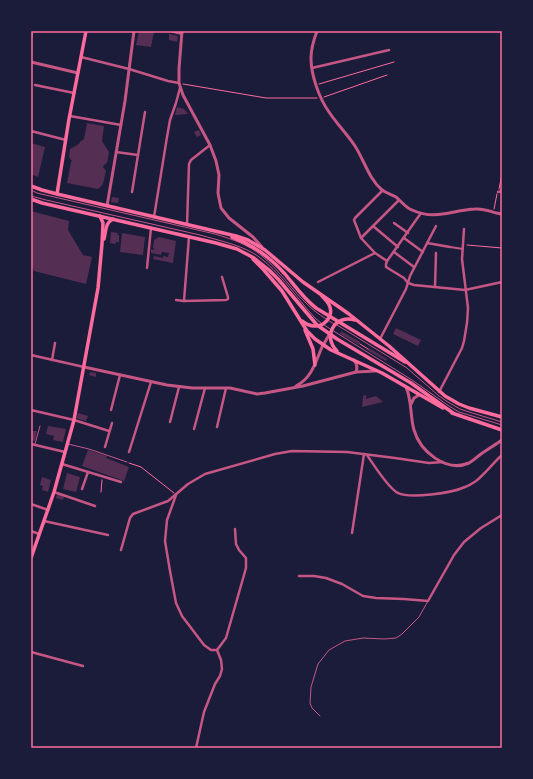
<svg xmlns="http://www.w3.org/2000/svg" width="533" height="779" viewBox="0 0 533 779" font-family="'Exo 2',sans-serif">
<style>
.building{fill:#542f53}
.lines{fill:none;stroke-linecap:round;stroke-linejoin:round}
.path{stroke:#ff6b9d;stroke-width:1}
.service{stroke:#c65784;stroke-width:1}
.pedestrian{stroke:#c65784;stroke-width:2}
.minor{stroke:#c65784;stroke-width:2.5}
.tertiary{stroke:#c65784;stroke-width:3}
.secondary{stroke:#ff6b9d;stroke-width:3.5}
.primary{stroke:#ff6b9d;stroke-width:3.5}
.neatline{fill:none;stroke:#ff6b9d;stroke-width:1.5}
</style>
<rect width="100%" height="100%" fill="#1b1b3a"/>
<g class="building">
<polygon points="139,31 154,32 151,47 136,45"/>
<polygon points="169,34 178,36 177,42 169,40"/>
<polygon points="177,107 184,109 188,114 175,115"/>
<polygon points="87,123 104,126 102,141 109,152 107,163 104,165 103,167 106,171 103,184 98,189 67,183 71,162 72,161 69,157 70,149 79,144 80,142 84,139"/>
<polygon points="199,130 201,135 197,137 194,132"/>
<polygon points="31,143 45,147 38,177 31,174"/>
<polygon points="112,197 119,198 118,203 111,202"/>
<polygon points="31,211 69,221 68,230 83,255 92,257 86,284 34,271 31,265"/>
<polygon points="111,232 118,233 117,235 119,235 119,242 116,242 115,244 110,243"/>
<polygon points="122,233 145,237 143,255 120,252"/>
<polygon points="159,237 176,241 173,263 153,259 154,256 163,258 163,256 168,257 169,253 162,252 161,255 151,253 151,249 154,250 154,248 153,248 154,240"/>
<polygon points="396,328 421,340 418,346 393,334"/>
<polygon points="341,331 360,342 359,345 340,334"/>
<polygon points="369,348 387,359 386,361 367,350"/>
<polygon points="90,372 96,373 96,377 89,375"/>
<polygon points="366,395 366,399 376,396 383,402 362,407 363,396"/>
<polygon points="78,413 88,416 86,421 78,419 77,418"/>
<polygon points="48,426 66,429 63,442 53,440 54,436 46,434"/>
<polygon points="33,431 37,431 35,441 31,440 31,433 32,433"/>
<polygon points="88,450 107,456 106,458 129,467 124,481 82,466"/>
<polygon points="67,473 80,477 76,492 63,489"/>
<polygon points="42,477 51,480 48,492 42,490 43,486 40,485"/>
<polygon points="57,494 64,496 63,500 56,498"/>
</g>
<g class="lines">
<g class="path">
<polyline points="183,84 266,98 317,98"/>
<polyline points="319,84 394,62"/>
<polyline points="324,97 387,75"/>
<polyline points="499,189 502,174"/>
<polyline points="494,209 497,194"/>
<polyline points="467,245 502,248"/>
<polyline points="360,344 368,349"/>
<polyline points="129,463 141,467 174,493"/>
<polyline points="101,492 102,480"/>
</g>
<g class="service">
<path d="M31,190l6,3 178,41c17,5 34,11 47,22 18,15 30,34 47,50 7,7 16,12 25,18"/>
<path d="M31,196l15,4 154,35c17,5 37,9 53,18 22,13 44,45 62,65l6,5"/>
<polyline points="324,325 412,380 449,406 459,412 502,425"/>
<polyline points="337,325 407,368 439,396 448,402 460,409 469,412 502,422"/>
<polyline points="35,444 40,426"/>
<polyline points="68,444 89,449 127,462"/>
<polyline points="320,716 312,708 310,703 311,687 318,664 329,650 345,641 363,638 384,639 396,638 402,634 419,617 428,601"/>
</g>
<polyline class="pedestrian" points="450,247 463,249"/>
<g class="minor">
<polyline points="171,31 182,34"/>
<polyline points="31,38 32,31"/>
<polyline points="81,57 129,69 168,81 179,83"/>
<polyline points="312,68 389,50"/>
<polyline points="35,85 74,93"/>
<polyline points="70,116 121,125"/>
<polyline points="31,131 66,140"/>
<polyline points="116,152 138,155"/>
<polyline points="383,190 355,218 354,220 361,238 375,253 387,261"/>
<polyline points="132,192 145,112"/>
<polyline points="498,192 502,191"/>
<polyline points="421,213 387,261 386,264 386,267 404,278 408,283 414,285 465,290 502,282"/>
<polyline points="154,217 167,137 170,120 176,103 180,88"/>
<polyline points="394,223 408,233"/>
<polyline points="187,225 189,164 191,160 210,145"/>
<polyline points="373,226 398,247"/>
<polyline points="361,238 399,200"/>
<polyline points="404,238 423,252"/>
<polyline points="427,243 450,247"/>
<polyline points="394,252 414,267"/>
<polyline points="147,268 151,228"/>
<polyline points="318,282 375,253"/>
<polyline points="435,287 436,253"/>
<polyline points="176,300 184,301 226,300 228,299 228,297 222,277"/>
<polyline points="184,301 189,237"/>
<polyline points="380,339 406,289 410,276 436,226"/>
<polyline points="31,355 84,367"/>
<polyline points="52,360 55,343"/>
<polyline points="439,392 462,348 464,341 467,323 468,308 462,259 464,229"/>
<polyline points="31,410 74,420 109,431"/>
<polyline points="111,410 120,375"/>
<polyline points="170,422 179,387"/>
<polyline points="217,427 226,388"/>
<polyline points="194,429 205,388"/>
<polyline points="31,444 65,452"/>
<polyline points="105,447 112,423"/>
<polyline points="129,452 151,382"/>
<path d="M367,455c6,9 22,34 31,38 12,6 54,0 67,-6 3,-1 8,-4 11,-6 9,-7 17,-18 26,-26"/>
<polyline points="62,464 121,482"/>
<polyline points="82,489 88,472"/>
<polyline points="54,492 95,506"/>
<polyline points="176,495 167,520 165,541 170,571 176,603 182,616 204,645 211,650 217,650"/>
<polyline points="31,504 48,510"/>
<polyline points="44,521 108,535"/>
<polyline points="31,531 39,534"/>
<polyline points="352,533 364,454"/>
<polyline points="121,550 130,518 133,514 168,501 188,484 205,474 275,454 292,451 347,452 395,458 429,463 443,462"/>
<polyline points="299,576 314,576 326,578 342,584 363,596 376,598 404,599 428,601 454,555 464,542 481,528 502,515"/>
<polyline points="217,650 226,638 246,568 246,558 239,550 236,544 235,529"/>
<polyline points="31,652 83,666"/>
<polyline points="196,748 204,712 215,684 220,676 222,669 221,660 217,650"/>
</g>
<g class="tertiary">
<polyline points="182,31 179,69 179,83 183,95 210,145 216,161 219,175 218,193 221,208 229,218 253,237 262,247"/>
<path d="M317,31c-3,8 -6,18 -6,27 0,17 8,40 18,54 8,12 18,22 26,34 9,14 14,33 27,44 4,3 9,4 14,7 5,4 10,11 16,13 24,11 40,0 63,-1 10,-1 18,4 27,5"/>
<polyline points="31,62 78,73"/>
<polyline points="107,206 125,101 134,31"/>
<path d="M354,360c3,4 4,7 2,12"/>
<polyline points="84,367 167,385 192,388 230,388 257,394 265,393 303,386 356,372 375,371"/>
<path d="M296,386c16,-8 20,-25 26,-39 3,-5 6,-10 8,-14"/>
<path d="M406,387c6,13 4,29 8,43 6,21 32,43 55,33 4,-2 8,-6 12,-9 7,-5 14,-9 21,-14"/>
<polyline points="411,404 414,398 419,395"/>
</g>
<g class="secondary">
<polyline points="57,194 69,119 86,31"/>
<path d="M104,239c2,-8 1,-16 9,-20"/>
<polyline points="31,558 54,492 74,420 98,288 102,244 103,223 100,216"/>
</g>
<g class="primary">
<polyline points="31,186 42,190 57,194 236,236 248,240 265,250 303,282 349,314 389,346 445,396 459,404 469,408 502,417"/>
<polyline points="31,199 42,203 216,243 237,249 254,258 269,270 278,279 317,325 337,339 411,383 453,413"/>
<path d="M232,237c21,8 38,20 53,37 10,12 19,25 31,34l89,54"/>
<polyline points="253,259 263,269 282,291 307,331 315,339 331,350 382,373 443,408"/>
<path d="M302,321c4,3 8,5 12,5 10,1 19,-9 16,-19 -1,-4 -5,-8 -8,-11"/>
<polyline points="305,330 313,349 315,365"/>
<path d="M337,351c-15,-15 -2,-37 18,-31"/>
<polyline points="452,413 502,430"/>
</g>
</g>
<rect width="533" height="779" fill="none" stroke="#1b1b3a" stroke-width="64"/>
<rect x="32" y="32" width="469" height="715" class="neatline"/>
</svg>
